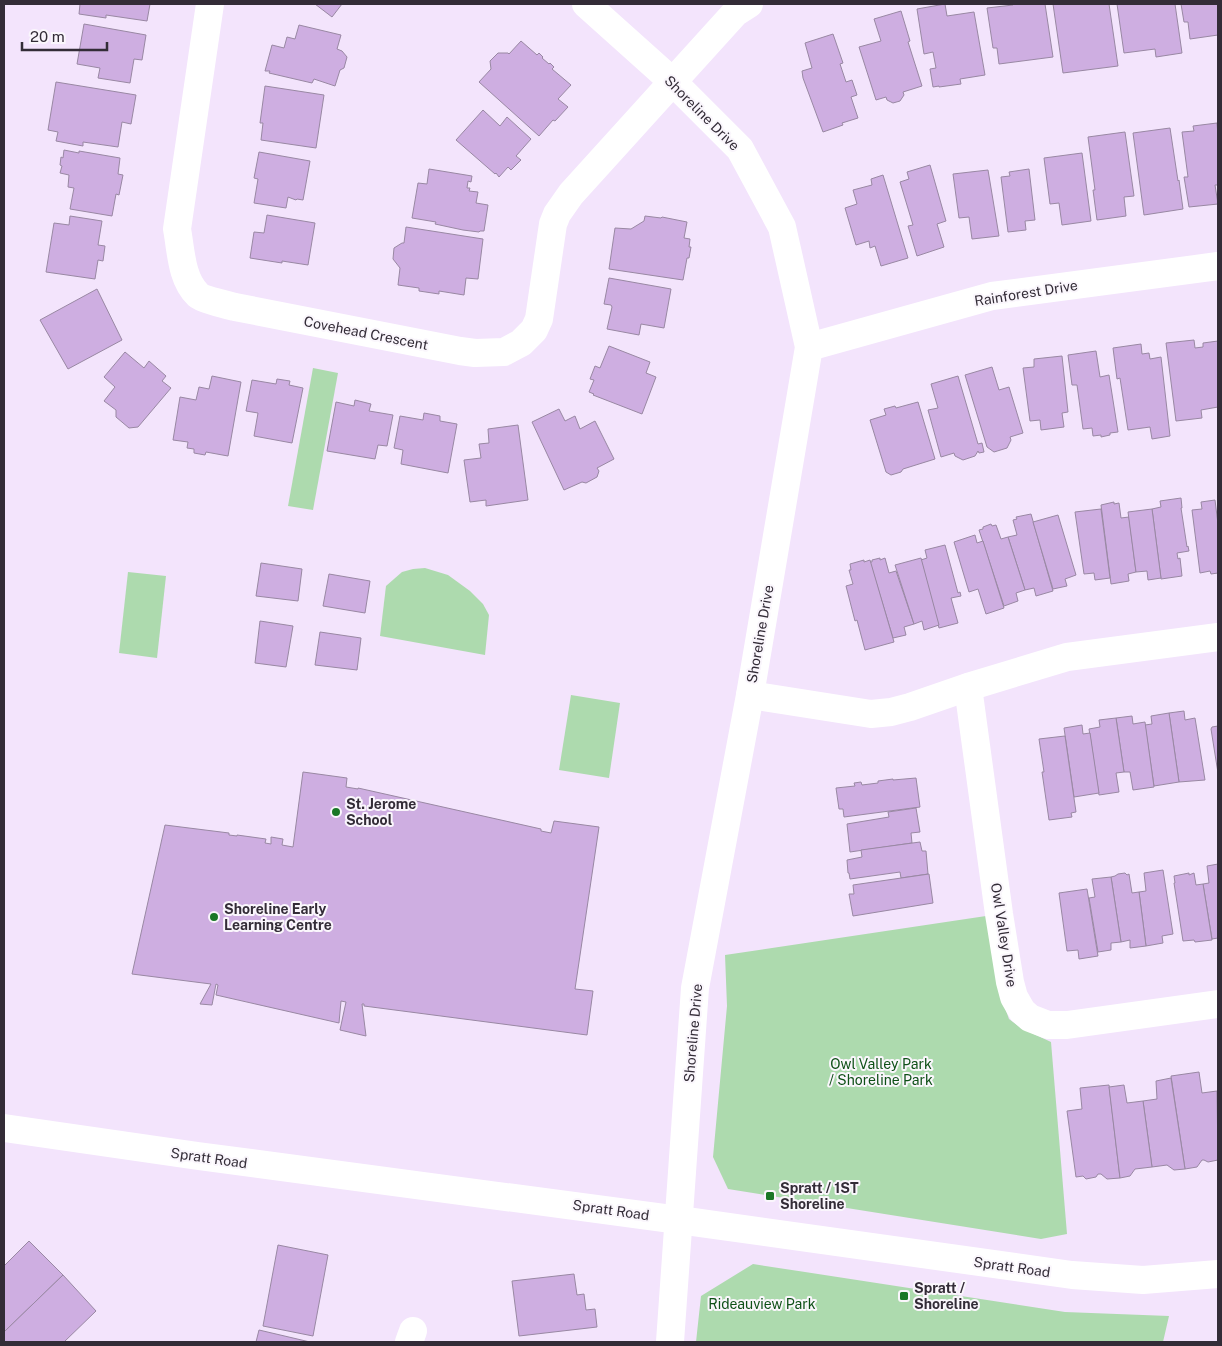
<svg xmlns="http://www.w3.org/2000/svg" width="1222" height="1346" viewBox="0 0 1222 1346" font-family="'Public Sans',sans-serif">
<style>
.green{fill:#addaae}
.building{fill:#ceaee1;stroke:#9988a3}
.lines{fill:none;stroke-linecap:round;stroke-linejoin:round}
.street{stroke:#fff;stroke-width:28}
.secondary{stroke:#fff;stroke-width:28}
.poi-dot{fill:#197726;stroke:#faf6fc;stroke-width:2}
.labels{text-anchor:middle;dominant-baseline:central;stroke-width:4;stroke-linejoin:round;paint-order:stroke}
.street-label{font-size:14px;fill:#332c37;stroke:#faf6fc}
.poi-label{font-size:14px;font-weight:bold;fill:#332c37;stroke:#faf6fc;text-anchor:start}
.park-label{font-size:14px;fill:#0e5017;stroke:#faf6fc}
</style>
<rect width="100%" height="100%" fill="#f3e4fc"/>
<g class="green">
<polygon points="313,368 338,373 313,510 288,506"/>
<polygon points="425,568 448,575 470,591 483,604 489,615 485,655 380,636 386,586 402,572 413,569"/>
<polygon points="128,572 166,576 157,658 119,653"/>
<polygon points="571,695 620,703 609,778 559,770"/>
<polygon points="986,916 999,991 1009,1019 1021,1028 1051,1042 1067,1234 1041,1239 728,1189 713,1157 727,1006 725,955"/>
<polygon points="753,1264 1065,1312 1169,1316 1163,1342 696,1342 701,1296"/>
</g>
<g class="building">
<polygon points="76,4 150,4 147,21 106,15 106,18 79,14 80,4"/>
<polygon points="315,4 342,4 332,17"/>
<polygon points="945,4 947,16 974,12 985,75 960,79 961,84 939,87 939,86 933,87 930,69 936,68 933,52 924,54 917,9"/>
<polygon points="1013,4 1045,4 1053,57 999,64 997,48 993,48 987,8 1013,5"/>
<polygon points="1053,4 1109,4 1118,66 1063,73"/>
<polygon points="1117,4 1175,4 1182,53 1156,57 1155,49 1124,53"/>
<polygon points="1181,4 1218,4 1218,35 1190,39 1188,22 1184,22"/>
<polygon points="901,11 910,41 908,42 922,86 903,92 904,95 900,101 893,103 887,100 886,97 876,100 859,47 881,41 874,19"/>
<polygon points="84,24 146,35 142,60 134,59 130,83 98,78 100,68 77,64"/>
<polygon points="299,25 341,35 337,49 342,51 347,57 344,68 340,70 335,86 314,79 312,83 269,73 270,71 265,71 272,45 284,48 287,37 295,39"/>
<polygon points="833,34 843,63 840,64 846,82 852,80 857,95 851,97 858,118 842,123 843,125 823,132 803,78 802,71 812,68 805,43"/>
<polygon points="521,41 537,55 539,53 543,57 542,58 549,64 550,63 554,67 552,69 571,85 558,99 568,107 555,121 553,120 539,136 479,82 491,69 490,61 498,53 508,53 509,54"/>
<polygon points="56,82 136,95 131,124 122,122 118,147 83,142 83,146 56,141 58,132 48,130"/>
<polygon points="265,86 324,95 316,148 261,140 263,123 260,123"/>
<polygon points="483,110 500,126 507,117 531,139 516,156 521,160 511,170 508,167 499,177 496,173 495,174 456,140"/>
<polygon points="1217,123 1218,135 1218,185 1215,185 1218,204 1189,207 1184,177 1188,177 1182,132 1194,131 1193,126"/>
<polygon points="1170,128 1178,181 1179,180 1183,209 1144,215 1133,133"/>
<polygon points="1125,132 1134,196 1124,197 1126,216 1097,220 1093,190 1095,190 1088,137"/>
<polygon points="64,150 79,153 79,151 120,158 118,174 123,175 119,195 116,194 112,216 70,209 74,188 68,187 69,175 60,173 62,166 60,165 61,157 63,158"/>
<polygon points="259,152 310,161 303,200 297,199 296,200 288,197 286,208 254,203 258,179 254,178"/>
<polygon points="1082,153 1091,221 1062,225 1059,203 1050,204 1044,158"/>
<polygon points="930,165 946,221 937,224 944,247 917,256 908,226 913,225 900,182 909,179 907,172"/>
<polygon points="429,169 472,176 471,182 468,181 467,188 470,188 469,191 478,192 476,203 488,205 484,231 480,231 479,232 463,230 435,224 436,222 412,218 418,183 427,184"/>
<polygon points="1029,169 1035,220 1025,221 1026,230 1008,232 1001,177 1010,176 1009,172"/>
<polygon points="988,170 999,236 972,239 969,217 959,218 953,174"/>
<polygon points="883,175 908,258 881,266 875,246 870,248 869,241 856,245 845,208 857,204 853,190 872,185 871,179"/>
<polygon points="267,215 315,223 308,265 282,261 282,263 250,258 254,232 264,233"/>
<polygon points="70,216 102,221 98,245 105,246 103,261 98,260 95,279 46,272 54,223 69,225"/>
<polygon points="645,216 661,218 662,217 687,222 684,238 690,239 689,247 691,247 689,258 687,258 683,280 609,269 615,228 631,229 644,221"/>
<polygon points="406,227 483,239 478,279 466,278 464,295 439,291 439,294 419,291 419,288 398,285 400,268 393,259 394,248 402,243 404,243"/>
<polygon points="609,278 671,289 664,328 641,324 639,335 607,329 612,307 611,305 604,304"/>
<polygon points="97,289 122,340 68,369 40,320"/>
<polygon points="1194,340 1195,348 1203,347 1203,343 1218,341 1218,407 1201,410 1202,418 1176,421 1166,343"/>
<polygon points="1141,344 1142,354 1149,353 1150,359 1161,357 1170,436 1152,439 1150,427 1128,430 1120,378 1117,379 1113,348"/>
<polygon points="609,346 650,362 646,373 656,377 642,414 593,395 594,394 589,392 594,380 590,379 595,366 600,368"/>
<polygon points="1096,351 1100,377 1109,375 1118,432 1110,433 1110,435 1101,437 1101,435 1093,436 1092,428 1083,429 1077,385 1072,385 1068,355"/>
<polygon points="125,352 144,368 149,361 166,376 162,381 171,388 138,427 129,428 116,417 116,410 104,401 115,387 104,377"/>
<polygon points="1062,356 1068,412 1062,413 1064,427 1041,430 1040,420 1030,421 1023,368 1034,367 1034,359"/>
<polygon points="992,367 999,390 1009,387 1023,433 1010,437 1011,440 1007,448 994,452 987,447 965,375"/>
<polygon points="212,376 241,382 228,456 206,452 205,455 194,453 194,449 187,448 188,442 173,440 180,397 196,400 199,387 209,389"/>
<polygon points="958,376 978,444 982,443 984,452 979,453 978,451 975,456 963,460 955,456 954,453 941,457 928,410 938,408 931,384"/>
<polygon points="277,379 290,381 289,385 303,388 292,443 254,436 258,413 246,411 252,380 276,384"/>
<polygon points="355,400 371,404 369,411 393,415 387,446 378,445 375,459 327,451 336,402 354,406"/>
<polygon points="918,402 935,459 903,469 901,472 891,475 886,472 870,420 886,415 884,409 895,406 896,408"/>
<polygon points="559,409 565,421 575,416 580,429 595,421 614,459 597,468 599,471 597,477 586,483 582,482 564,490 532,422"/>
<polygon points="424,413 440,416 440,421 457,424 448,473 401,464 403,450 394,448 400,416 423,420"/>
<polygon points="518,425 528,500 486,506 486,500 470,502 464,460 481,458 479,444 489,443 488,429"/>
<polygon points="1181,498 1182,508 1181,508 1187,547 1188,546 1189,551 1177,553 1178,559 1180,558 1182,576 1161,579 1152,509 1161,507 1160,501"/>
<polygon points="1215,500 1218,524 1218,573 1211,574 1210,571 1200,573 1192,510 1202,509 1201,502"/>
<polygon points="1114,502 1114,504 1119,503 1121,518 1129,517 1136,572 1128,574 1129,581 1111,584 1101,505"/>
<polygon points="1101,509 1110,578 1095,580 1094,573 1084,574 1075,512"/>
<polygon points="1152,509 1161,578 1148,580 1147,571 1136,572 1128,512"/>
<polygon points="1031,514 1053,591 1036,596 1034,588 1025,590 1008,537 1017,535 1013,520 1017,519 1016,517"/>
<polygon points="1058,515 1076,575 1065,579 1067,586 1053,589 1033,522"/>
<polygon points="991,524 992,526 996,525 1001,539 1008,537 1025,590 1016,593 1018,601 1004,606 979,530 983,529 983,527"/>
<polygon points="975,535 977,543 983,541 1004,608 986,614 978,589 969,592 954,542"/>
<polygon points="945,545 958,593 960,592 961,596 951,598 958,623 939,628 921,560 927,558 925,550"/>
<polygon points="880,558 880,560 885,558 889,573 896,571 914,624 904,627 906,635 893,638 870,562 872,562 872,560"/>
<polygon points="921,558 939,625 924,630 922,621 914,624 895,565"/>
<polygon points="864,560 864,562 870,560 894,642 865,650 857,620 855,621 846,586 853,584 849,570 851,570 850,564"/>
<polygon points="261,563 302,569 298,601 256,596"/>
<polygon points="329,574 370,581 365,613 323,606"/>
<polygon points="260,621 293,626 286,667 255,663"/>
<polygon points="320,632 361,638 357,670 315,665"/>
<polygon points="1184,711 1185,720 1195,718 1205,780 1179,782 1169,713"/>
<polygon points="1169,713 1179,782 1154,786 1145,725 1152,724 1151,716"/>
<polygon points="1132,716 1133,724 1145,722 1154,787 1133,790 1130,772 1124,772 1116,718"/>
<polygon points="1116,718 1124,772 1116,773 1119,792 1099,795 1089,729 1100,727 1099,720"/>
<polygon points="1082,725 1083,734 1090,733 1099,793 1074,797 1064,728"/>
<polygon points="1218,726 1218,773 1211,729 1212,727"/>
<polygon points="1065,736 1076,812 1071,813 1072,817 1049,820 1042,772 1044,772 1039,739"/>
<polygon points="303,772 347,778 346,787 358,789 358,788 541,829 541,831 551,833 554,821 599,827 575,989 593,991 587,1035 364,1006 364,1004 362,1004 366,1036 340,1030 346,1002 341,1001 339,1023 216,995 218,985 216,984 212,1005 200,1004 211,984 132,974 165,825 229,833 229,835 237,836 237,835 266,839 265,843 271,844 271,837 283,839 282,845 293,847"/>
<polygon points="916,778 920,807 844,817 843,809 839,809 836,788 855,786 854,783 861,782 862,785 878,783 878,781 893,779 893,780"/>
<polygon points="916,808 920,832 911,833 912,843 850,852 847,824 889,817 888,812"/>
<polygon points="920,842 922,851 926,851 928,874 901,878 900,872 850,879 849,873 848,873 847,860 862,857 861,850"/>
<polygon points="1218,864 1218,938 1212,939 1203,884 1209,883 1207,866"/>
<polygon points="1163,870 1173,934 1162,936 1163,943 1146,946 1139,892 1146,891 1144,873"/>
<polygon points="1125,873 1127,875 1129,874 1132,893 1139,892 1146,946 1130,948 1130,940 1121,942 1111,877 1115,876 1118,874"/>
<polygon points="1189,873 1189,875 1194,873 1196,885 1203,884 1212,940 1195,942 1194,940 1183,941 1174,883 1175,883 1174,876"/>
<polygon points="929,874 933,903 853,916 849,894 854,894 853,885"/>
<polygon points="1111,877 1121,942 1111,943 1111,950 1098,952 1089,898 1095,897 1092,879"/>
<polygon points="1087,889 1098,956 1079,959 1078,950 1067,951 1059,893"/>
<polygon points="1199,1072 1202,1093 1217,1091 1218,1160 1208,1162 1204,1160 1202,1160 1197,1167 1185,1169 1171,1076"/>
<polygon points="1171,1078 1185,1169 1174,1170 1167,1165 1152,1167 1143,1101 1157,1099 1156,1081"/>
<polygon points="1109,1085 1120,1178 1107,1179 1101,1174 1098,1174 1096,1177 1086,1179 1083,1176 1076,1177 1067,1111 1082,1109 1080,1088"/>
<polygon points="1124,1085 1127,1103 1143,1101 1152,1167 1135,1169 1130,1176 1120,1178 1109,1087"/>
<polygon points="29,1241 63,1275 4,1332 4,1266"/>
<polygon points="278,1245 328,1255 313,1336 263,1326"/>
<polygon points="574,1274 577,1295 584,1294 586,1310 595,1309 597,1327 519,1336 512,1281"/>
<polygon points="63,1275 96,1311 64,1342 4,1342 4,1332"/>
<polygon points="259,1330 310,1342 256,1342"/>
</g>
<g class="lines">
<g class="street">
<path d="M210,4l-33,225c4,21 4,50 21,66 4,4 29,10 37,12l225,44 15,2 29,-1 17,-9 13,-13 5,-11 14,-95 4,-10 14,-20 164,-181 14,-9"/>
<polyline points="809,347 992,296 1218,266"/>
<polyline points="968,687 999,914 1010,982 1014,997 1022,1011 1030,1018 1048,1025 1067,1025 1218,1004"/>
<polyline points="750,695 871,714 891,712 910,707 968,687 1067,657 1218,637"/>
<polyline points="409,1342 413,1331"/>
</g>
<g class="secondary">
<polyline points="586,4 673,82 740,149 782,227 809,347 750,695 695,988 670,1342"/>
<polyline points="4,1128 198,1156 679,1220 1072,1275 1143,1280 1218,1274"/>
</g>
</g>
<g class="poi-dot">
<circle cx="336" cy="812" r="5"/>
<circle cx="214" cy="917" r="5"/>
<rect x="765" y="1191" width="10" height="10" rx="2.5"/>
<rect x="899" y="1291" width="10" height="10" rx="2.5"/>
</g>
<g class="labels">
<g class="street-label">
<text transform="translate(702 113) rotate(45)">Shoreline Drive</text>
<text transform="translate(1026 293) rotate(-9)">Rainforest Drive</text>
<text transform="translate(366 333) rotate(11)">Covehead Crescent</text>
<text transform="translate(760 634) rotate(-80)">Shoreline Drive</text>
<text transform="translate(1004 935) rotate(81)">Owl Valley Drive</text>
<text transform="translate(693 1033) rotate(-85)">Shoreline Drive</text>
<text transform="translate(209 1158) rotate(8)">Spratt Road</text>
<text transform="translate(611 1210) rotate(8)">Spratt Road</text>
<text transform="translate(1012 1267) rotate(8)">Spratt Road</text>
</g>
<g class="poi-label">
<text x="346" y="804">St. Jerome<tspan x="346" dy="16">School</tspan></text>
<text x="224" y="909">Shoreline Early<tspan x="224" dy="16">Learning Centre</tspan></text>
<text x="780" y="1188">Spratt / 1ST<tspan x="780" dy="16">Shoreline</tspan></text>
<text x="914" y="1288">Spratt /<tspan x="914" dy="16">Shoreline</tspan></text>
</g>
<g class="park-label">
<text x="881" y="1064">Owl Valley Park<tspan x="881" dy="16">/ Shoreline Park</tspan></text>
<text x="762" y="1304">Rideauview Park</text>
</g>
</g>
<rect width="1222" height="1346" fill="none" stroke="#332c37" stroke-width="10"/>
<path d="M22 42v8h85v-8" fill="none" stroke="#332c37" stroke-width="2.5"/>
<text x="30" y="42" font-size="15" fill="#332c37" stroke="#faf6fc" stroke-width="4" paint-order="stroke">20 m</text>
</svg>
